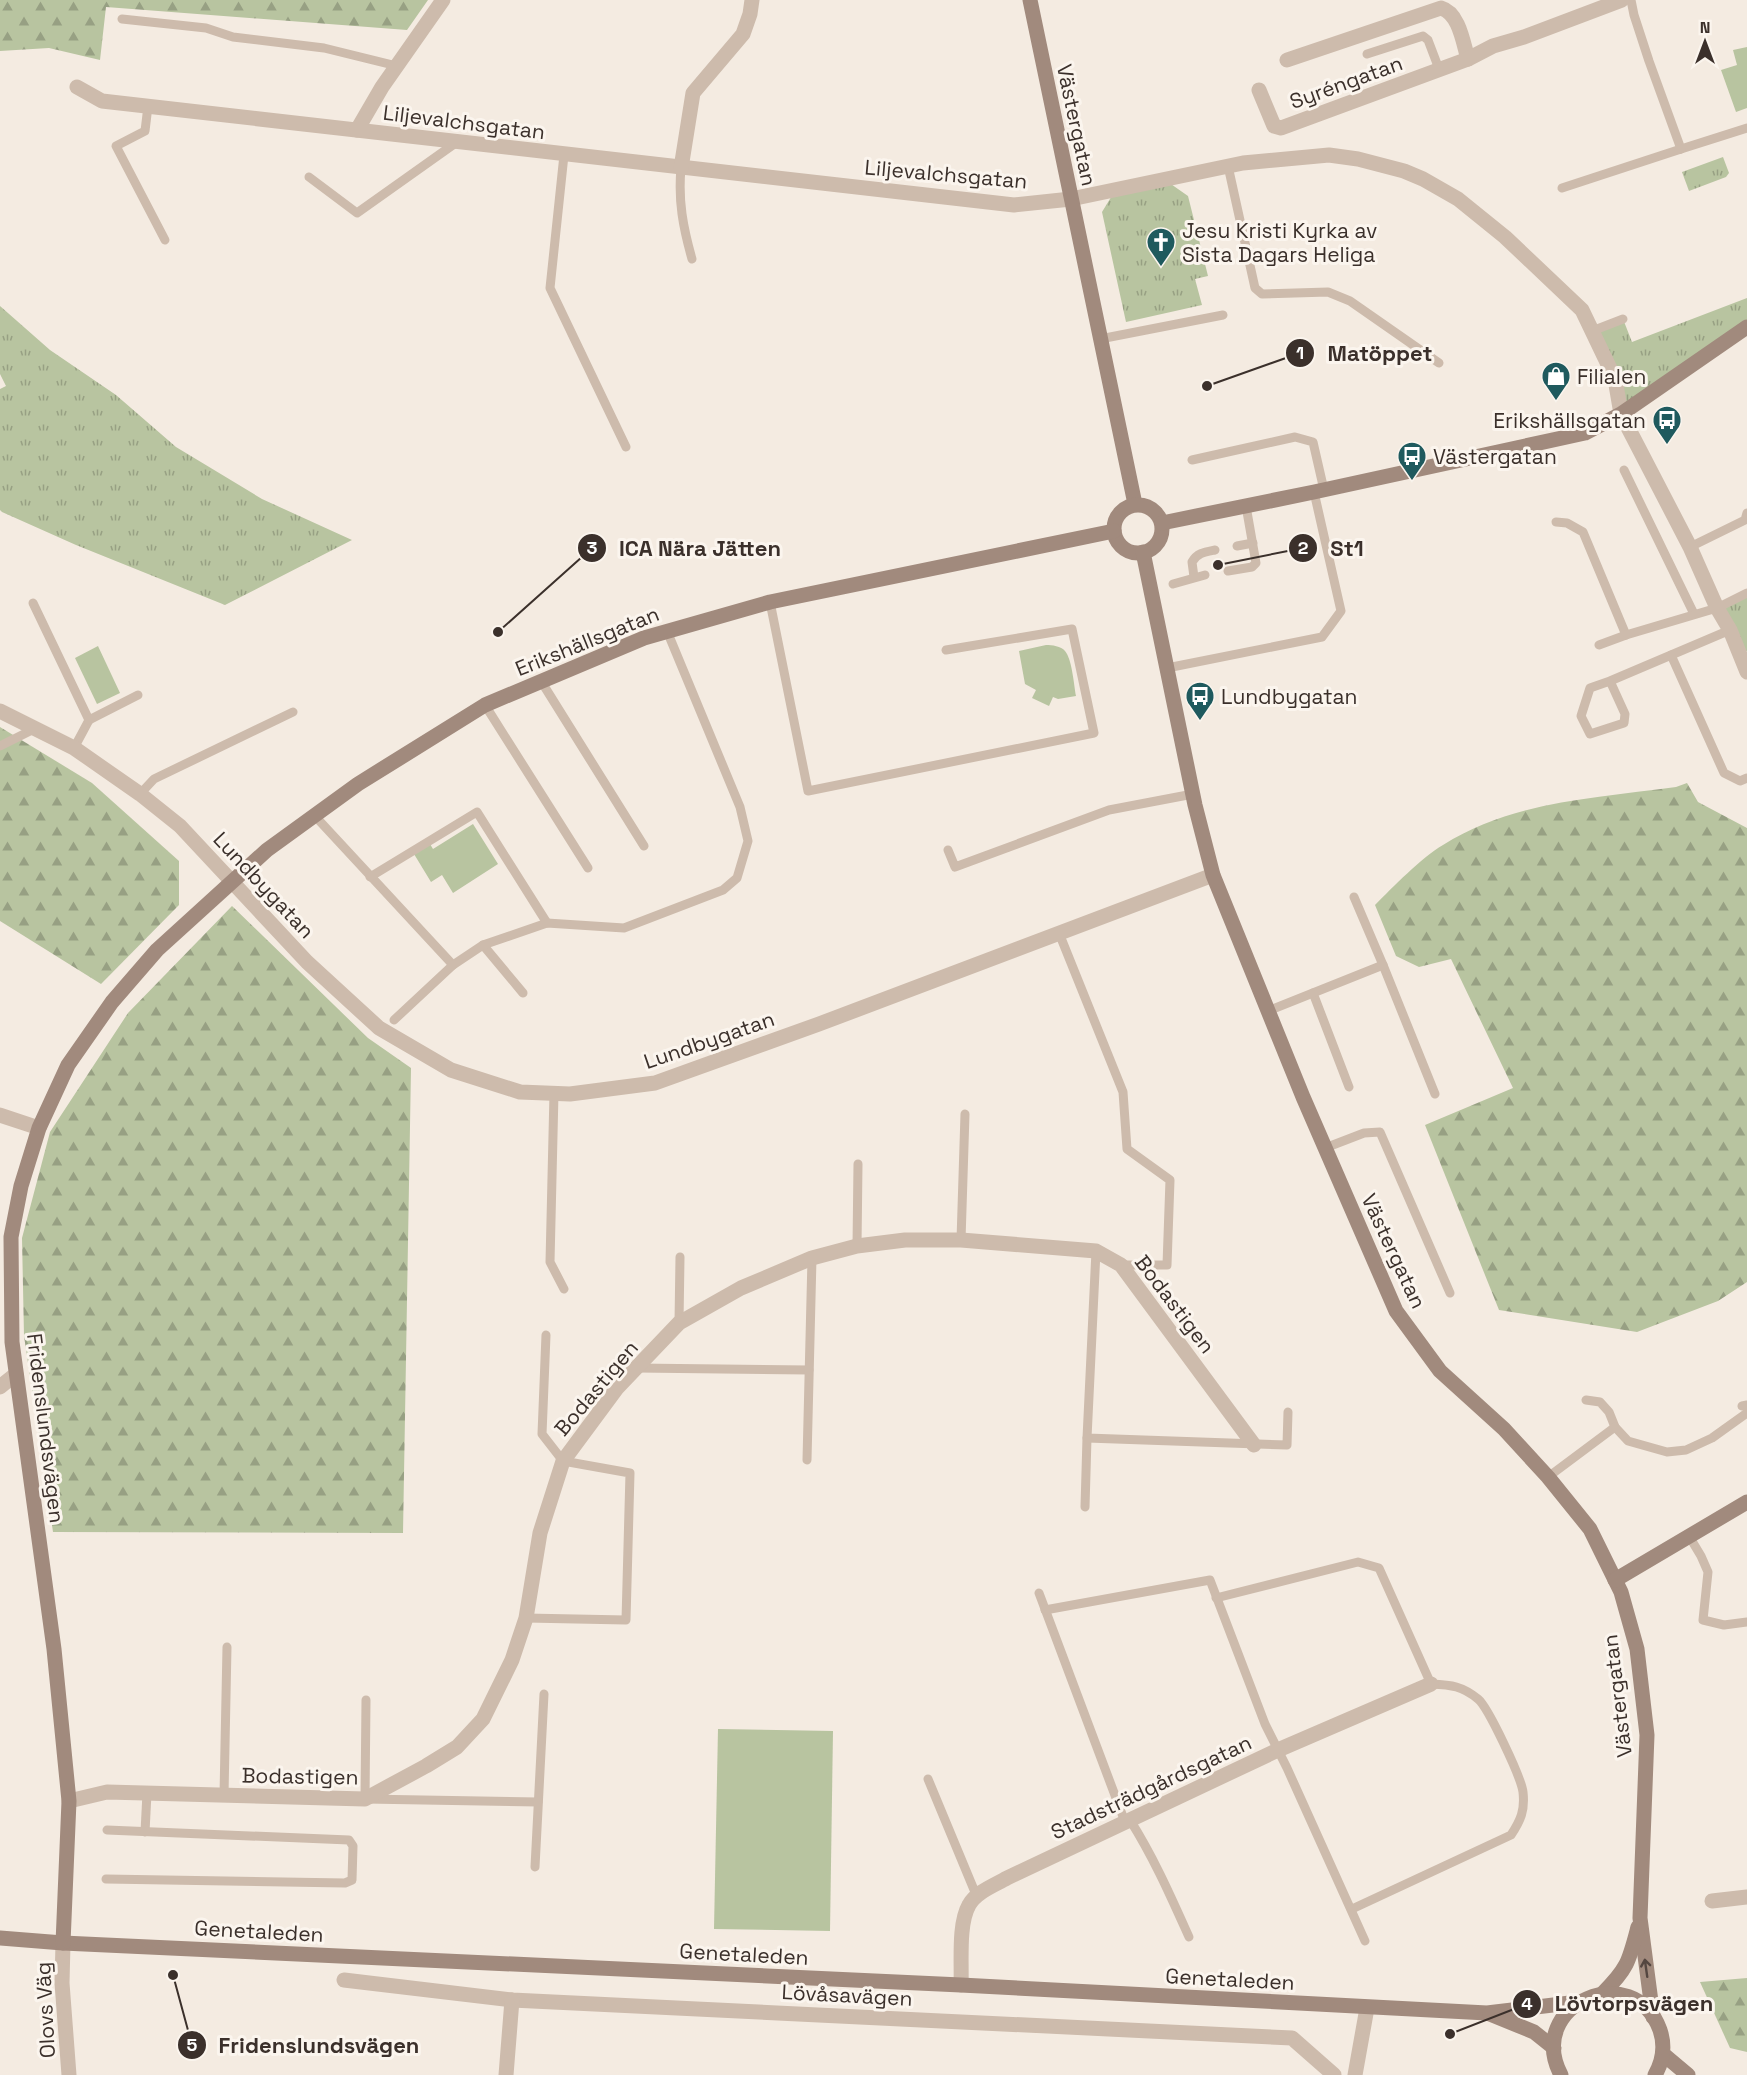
<svg xmlns="http://www.w3.org/2000/svg" width="1747" height="2075" viewBox="0 0 1747 2075" font-family="'Space Grotesk',sans-serif">
<style>
.grass{fill:url(#grass-tufts)}
.forest{fill:url(#forest-firs)}
.green{fill:#b8c4a0}
.lines{fill:none;stroke-linecap:round;stroke-linejoin:round}
.lane{stroke:#cdbbac;stroke-width:9}
.street{stroke:#cdbbac;stroke-width:15}
.secondary{stroke:#a18a7d;stroke-width:15}
.oneway{stroke:#544640}
.labels{text-anchor:middle;dominant-baseline:central;stroke-width:6;stroke-linejoin:round;paint-order:stroke}
.street-label{font-size:21px;fill:#3b302b;stroke:#fbf5ee}
.poi-label{font-size:21px;fill:#3b302b;stroke:#fbf5ee;text-anchor:start}
.leader{fill:none;stroke:#3b302b;stroke-width:2}
.callout-dot{fill:#3b302b;stroke:#fbf5ee;stroke-width:2}
.mark-label{font-size:18px;text-anchor:middle;font-weight:bold;fill:#fff}
.callout-label{font-size:22px;text-anchor:middle;font-weight:bold;fill:#3b302b;stroke:#fbf5ee;stroke-width:6;stroke-linejoin:round;paint-order:stroke}
</style>
<defs>
<pattern id="grass-tufts" width="24" height="20" patternUnits="userSpaceOnUse" patternTransform="scale(1.5)"><rect width="24" height="20" fill="#b8c4a0"/><path d="M3 7l-1-3M5 7V3M7 7l1-3M15 17l-1-3M17 17v-4M19 17l1-3" fill="none" stroke="#97a083"/></pattern>
<pattern id="forest-firs" width="22" height="20" patternUnits="userSpaceOnUse" patternTransform="scale(1.5)"><rect width="22" height="20" fill="#b8c4a0"/><path d="M5 1l3.5 6h-7zM16 11l3.5 6h-7z" fill="#97a083"/></pattern>
</defs>
<rect width="100%" height="100%" fill="#f4ebe1"/>
<g class="grass">
<polygon points="1723,157 1729,173 1726,177 1689,191 1682,172"/>
<polygon points="1168,182 1188,196 1208,276 1195,279 1202,305 1126,322 1102,212 1113,194"/>
<polygon points="1747,298 1747,327 1621,414 1592,331 1623,319 1632,342"/>
<polygon points="0,306 50,350 116,395 176,447 262,499 352,540 225,605 76,545 2,512 0,510 0,389 6,386 0,374"/>
<polygon points="1747,593 1747,651 1738,652 1717,608"/>
</g>
<g class="forest">
<polygon points="0,0 428,0 407,30 106,7 100,60 49,48 0,51"/>
<polygon points="0,727 92,783 179,861 179,905 101,984 0,921"/>
<path d="M1687,783l11,19 49,26v454l-29,19 -81,31 -138,-22 -74,-185 88,-37 -62,-129 -32,8 -23,-11 -21,-51c18,-18 46,-47 68,-60 70,-44 153,-47 233,-58z"/>
<polygon points="232,906 368,1038 411,1068 403,1533 53,1532 24,1336 22,1238 50,1132 128,1013"/>
<polygon points="1747,1978 1747,2052 1730,2048 1700,1982"/>
</g>
<g class="green">
<polygon points="1747,47 1747,108 1736,112 1721,70 1737,65 1733,50"/>
<path d="M1046,645c6,0 15,1 19,6 7,8 9,34 11,45l-18,3 -5,-2 -4,9 -17,-8 4,-8 -11,-6 -6,-33z"/>
<polygon points="98,646 120,693 97,704 75,658"/>
<polygon points="473,824 498,864 453,893 442,875 431,882 414,854 430,844 433,849"/>
<polygon points="718,1729 833,1731 830,1931 714,1929"/>
</g>
<g class="lines">
<g class="lane">
<polyline points="1631,0 1634,15 1649,61 1681,149 1747,128"/>
<polyline points="122,19 206,28 233,37 324,48 397,66"/>
<polyline points="1367,54 1423,36 1428,40 1439,69"/>
<polyline points="148,106 145,131 116,146 165,240"/>
<polyline points="564,155 550,288 626,447"/>
<polyline points="1228,166 1255,288 1262,294 1328,292 1350,301 1439,363"/>
<path d="M681,168c-3,33 2,59 11,91"/>
<polyline points="309,177 357,213 457,142"/>
<polyline points="1562,188 1681,149"/>
<polyline points="1592,331 1623,319"/>
<polyline points="1100,339 1223,315"/>
<polyline points="1192,460 1295,437 1313,442 1324,490"/>
<polyline points="1624,470 1694,614"/>
<polyline points="1556,522 1567,523 1583,532 1626,635"/>
<polyline points="1237,546 1253,543"/>
<polyline points="1690,547 1745,520 1747,513"/>
<polyline points="1228,571 1252,567 1256,563 1246,506"/>
<path d="M1194,577l-2,-15c5,-9 13,-10 23,-12"/>
<polyline points="1173,584 1205,575"/>
<polyline points="770,602 808,791 1094,733 1072,629 946,650"/>
<polyline points="33,603 89,720 74,748"/>
<polyline points="1599,645 1626,635 1717,608 1747,593"/>
<polyline points="1671,655 1724,773 1740,781 1747,778"/>
<polyline points="1167,668 1322,637 1341,611 1314,492"/>
<polyline points="541,681 644,846"/>
<polyline points="1610,681 1590,688 1581,716 1590,734 1624,723 1625,714 1610,681 1730,630"/>
<polyline points="485,705 588,868"/>
<polyline points="89,720 138,695"/>
<polyline points="0,746 34,729"/>
<polyline points="140,794 154,779 293,712"/>
<polyline points="314,815 453,965"/>
<polyline points="948,850 955,867 1109,810 1193,794"/>
<polyline points="370,877 477,812 547,923"/>
<polyline points="1059,933 1123,1092 1127,1149 1170,1180 1167,1265 1121,1265"/>
<polyline points="483,945 523,993"/>
<polyline points="1383,965 1435,1094"/>
<polyline points="1313,993 1349,1087"/>
<polyline points="1268,1011 1383,965 1354,897"/>
<polyline points="394,1020 453,965 483,945 547,923 624,928 723,890 737,878 748,841 740,807 667,631"/>
<polyline points="554,1093 550,1262 564,1289"/>
<polyline points="1325,1148 1364,1133 1380,1132 1450,1293"/>
<polyline points="961,1240 965,1114"/>
<polyline points="857,1246 858,1164"/>
<polyline points="1096,1251 1087,1438 1287,1445 1288,1412"/>
<polyline points="679,1323 680,1257"/>
<polyline points="636,1368 809,1370"/>
<polyline points="1586,1400 1600,1402 1609,1412 1615,1427 1628,1441 1667,1452 1686,1450 1712,1438 1747,1413"/>
<polyline points="1742,1406 1747,1405"/>
<polyline points="807,1460 812,1258"/>
<polyline points="1548,1477 1615,1427"/>
<polyline points="1085,1507 1087,1438"/>
<polyline points="1689,1536 1701,1556 1708,1572 1703,1620 1724,1625 1747,1622"/>
<polyline points="1039,1593 1125,1822"/>
<path d="M1216,1598l142,-36 21,6 52,116c21,1 31,2 47,15 10,8 43,78 45,93 2,18 -2,28 -12,43l-159,74"/>
<polyline points="1045,1610 1210,1580 1265,1724 1287,1768 1365,1941"/>
<polyline points="526,1618 626,1620 630,1473 563,1461 542,1434 546,1335"/>
<polyline points="366,1700 365,1799 538,1802"/>
<polyline points="928,1779 977,1897"/>
<polyline points="224,1795 227,1647"/>
<path d="M1130,1820c24,38 41,77 59,117"/>
<polyline points="145,1832 147,1793"/>
<polyline points="535,1867 544,1694"/>
<polyline points="106,1879 345,1883 352,1880 353,1846 349,1840 107,1830"/>
</g>
<g class="street">
<path d="M1287,60l154,-52c18,5 22,34 27,51"/>
<polyline points="77,87 102,101 1014,205 1071,199 1243,163 1329,155 1358,159 1404,171 1423,179 1458,199 1505,237 1582,310 1615,379 1621,414 1690,547 1717,608 1730,630 1747,672"/>
<polyline points="1259,90 1274,126 1281,128 1468,59 1493,46 1524,37 1622,0"/>
<polyline points="357,130 382,87 443,0"/>
<polyline points="681,168 693,93 743,34 750,14 752,0"/>
<polyline points="0,711 74,748 140,794 180,826 307,962 379,1028 451,1070 520,1092 570,1094 655,1083 819,1024 1213,875"/>
<polyline points="0,1115 39,1128"/>
<polyline points="0,1387 16,1374"/>
<polyline points="69,1801 107,1792 365,1799 426,1766 457,1747 483,1719 512,1660 526,1618 540,1533 563,1461 617,1388 679,1323 741,1288 812,1258 857,1246 905,1240 961,1240 1096,1251 1121,1265 1254,1445"/>
<polyline points="1712,1901 1747,1897"/>
<polyline points="63,1943 62,1983 69,2075"/>
<polyline points="344,1980 512,2000 1292,2038 1334,2075"/>
<path d="M961,1985c1,-22 -3,-61 8,-80 7,-13 26,-20 38,-27l271,-128 153,-66"/>
<polyline points="506,2075 512,2000"/>
<polyline points="1355,2075 1367,2008"/>
</g>
<g class="secondary">
<polyline points="1030,0 1135,504"/>
<circle cx="1138" cy="529" r="24"/>
<polyline points="1162,523 1314,492 1585,433 1621,414 1747,327"/>
<polyline points="1143,552 1195,805 1213,875 1303,1097 1396,1311 1440,1371 1504,1429 1548,1477 1590,1529 1621,1592 1637,1649 1647,1735 1640,1918 1653,2017"/>
<polyline points="1615,1580 1747,1502"/>
<polyline points="0,1938 63,1943 961,1985 1487,2013 1578,2002"/>
<polyline points="63,1943 69,1801 54,1649 12,1342 11,1237 21,1186 39,1128 68,1065 112,1002 157,950 267,850 358,784 485,705 644,638 770,602 1114,531"/>
<path d="M1603,1993c25,-25 26,-32 35,-66"/>
<polyline points="1490,2014 1534,2032 1554,2048"/>
<polyline points="1663,2054 1688,2075"/>
<path d="M1561,2075c-37,-71 73,-117 99,-45 5,15 3,31 -5,45"/>
</g>
</g>
<defs><path id="oneway-shaft" d="M-6 0H5M1.5-3L5.5 0L1.5 3" fill="none" stroke-width="1.6" stroke-linecap="round" stroke-linejoin="round" transform="scale(1.5)"/></defs>
<use class="oneway" href="#oneway-shaft" transform="translate(1646 1968) rotate(-98)"/>
<defs>
<g id="church-pin" transform="scale(1.5)"><path d="M0 17L-7.5 6A9.5 9.5 0 1 1 7.5 6Z" fill="#1f5a5e" stroke="#fbf5ee"/><path d="M-1.2-6h2.4v3.5h3.3v2.4h-3.3V6h-2.4V-.1h-3.3v-2.4h3.3Z" fill="#fff"/></g>
<g id="shop-pin" transform="scale(1.5)"><path d="M0 17L-7.5 6A9.5 9.5 0 1 1 7.5 6Z" fill="#1f5a5e" stroke="#fbf5ee"/><path d="M-5-2.5h2.3a2.7 3.5 0 0 1 5.4 0H5L5.5 6h-11ZM-1.5-2.5h3a1.5 2.3 0 0 0-3 0Z" fill="#fff"/></g>
<g id="bus-pin" transform="scale(1.5)"><path d="M0 17L-7.5 6A9.5 9.5 0 1 1 7.5 6Z" fill="#1f5a5e" stroke="#fbf5ee"/><path d="M-5-6H5V4H4V6H2V4H-2V6H-4V4H-5ZM-3.5-4V0h7V-4ZM-3.5 1.2v1.5H-2V1.2ZM2 1.2v1.5H3.5V1.2Z" fill="#fff"/></g>
</defs>
<g fill-rule="evenodd">
<use href="#church-pin" x="1161" y="242"/>
<use href="#shop-pin" x="1556" y="376"/>
<use href="#bus-pin" x="1667" y="420"/>
<use href="#bus-pin" x="1412" y="456"/>
<use href="#bus-pin" x="1200" y="696"/>
</g>
<g class="labels">
<g class="street-label">
<text transform="translate(1346 82) rotate(-20)">Syréngatan</text>
<text transform="translate(464 122) rotate(7)">Liljevalchsgatan</text>
<text transform="translate(1077 125) rotate(78)">Västergatan</text>
<text transform="translate(946 174) rotate(5)">Liljevalchsgatan</text>
<text transform="translate(587 641) rotate(-22)">Erikshällsgatan</text>
<text transform="translate(264 885) rotate(47)">Lundbygatan</text>
<text transform="translate(709 1040) rotate(-19)">Lundbygatan</text>
<text transform="translate(1394 1251) rotate(65)">Västergatan</text>
<text transform="translate(1175 1304) rotate(53)">Bodastigen</text>
<text transform="translate(596 1388) rotate(-50)">Bodastigen</text>
<text transform="translate(46 1428) rotate(83)">Fridenslundsvägen</text>
<text transform="translate(1617 1696) rotate(-97)">Västergatan</text>
<text transform="translate(300 1776) rotate(1)">Bodastigen</text>
<text transform="translate(1151 1787) rotate(-25)">Stadsträdgårdsgatan</text>
<text transform="translate(259 1931) rotate(3)">Genetaleden</text>
<text transform="translate(744 1954) rotate(3)">Genetaleden</text>
<text transform="translate(1230 1979) rotate(3)">Genetaleden</text>
<text transform="translate(847 1995) rotate(3)">Lövåsavägen</text>
<text transform="translate(45 2010) rotate(-93)">Olovs Väg</text>
</g>
<g class="poi-label">
<text x="1182" y="230">Jesu Kristi Kyrka av<tspan x="1182" dy="24">Sista Dagars Heliga</tspan></text>
<text x="1577" y="376">Filialen</text>
<text x="1646" y="420" text-anchor="end">Erikshällsgatan</text>
<text x="1433" y="456">Västergatan</text>
<text x="1221" y="696">Lundbygatan</text>
</g>
</g>
<path class="leader" d="M1207 386L1300 353M1218 565L1303 548M498 632L592 548M1450 2034L1527 2004M173 1975L192 2045"/>
<g class="callout-dot">
<circle cx="1207" cy="386" r="6"/>
<circle cx="1218" cy="565" r="6"/>
<circle cx="498" cy="632" r="6"/>
<circle cx="1450" cy="2034" r="6"/>
<circle cx="173" cy="1975" r="6"/>
<circle cx="1300" cy="353" r="15"/>
<circle cx="1303" cy="548" r="15"/>
<circle cx="592" cy="548" r="15"/>
<circle cx="1527" cy="2004" r="15"/>
<circle cx="192" cy="2045" r="15"/>
</g>
<g class="mark-label">
<text x="1300" y="359">1</text>
<text x="1303" y="554">2</text>
<text x="592" y="554">3</text>
<text x="1527" y="2010">4</text>
<text x="192" y="2051">5</text>
</g>
<g class="callout-label">
<text x="1380" y="361">Matöppet</text>
<text x="1347" y="556">St1</text>
<text x="700" y="556">ICA Nära Jätten</text>
<text x="1634" y="2011">Lövtorpsvägen</text>
<text x="319" y="2053">Fridenslundsvägen</text>
</g>
<g transform="translate(1705 42)" stroke="#fbf5ee" stroke-width="4.5" paint-order="stroke">
<path d="M0-4.5L10 22L0 15L-10 22Z" fill="#3b302b"/>
<text y="-9" font-size="16" font-weight="bold" text-anchor="middle" fill="#3b302b">N</text>
</g>
</svg>
